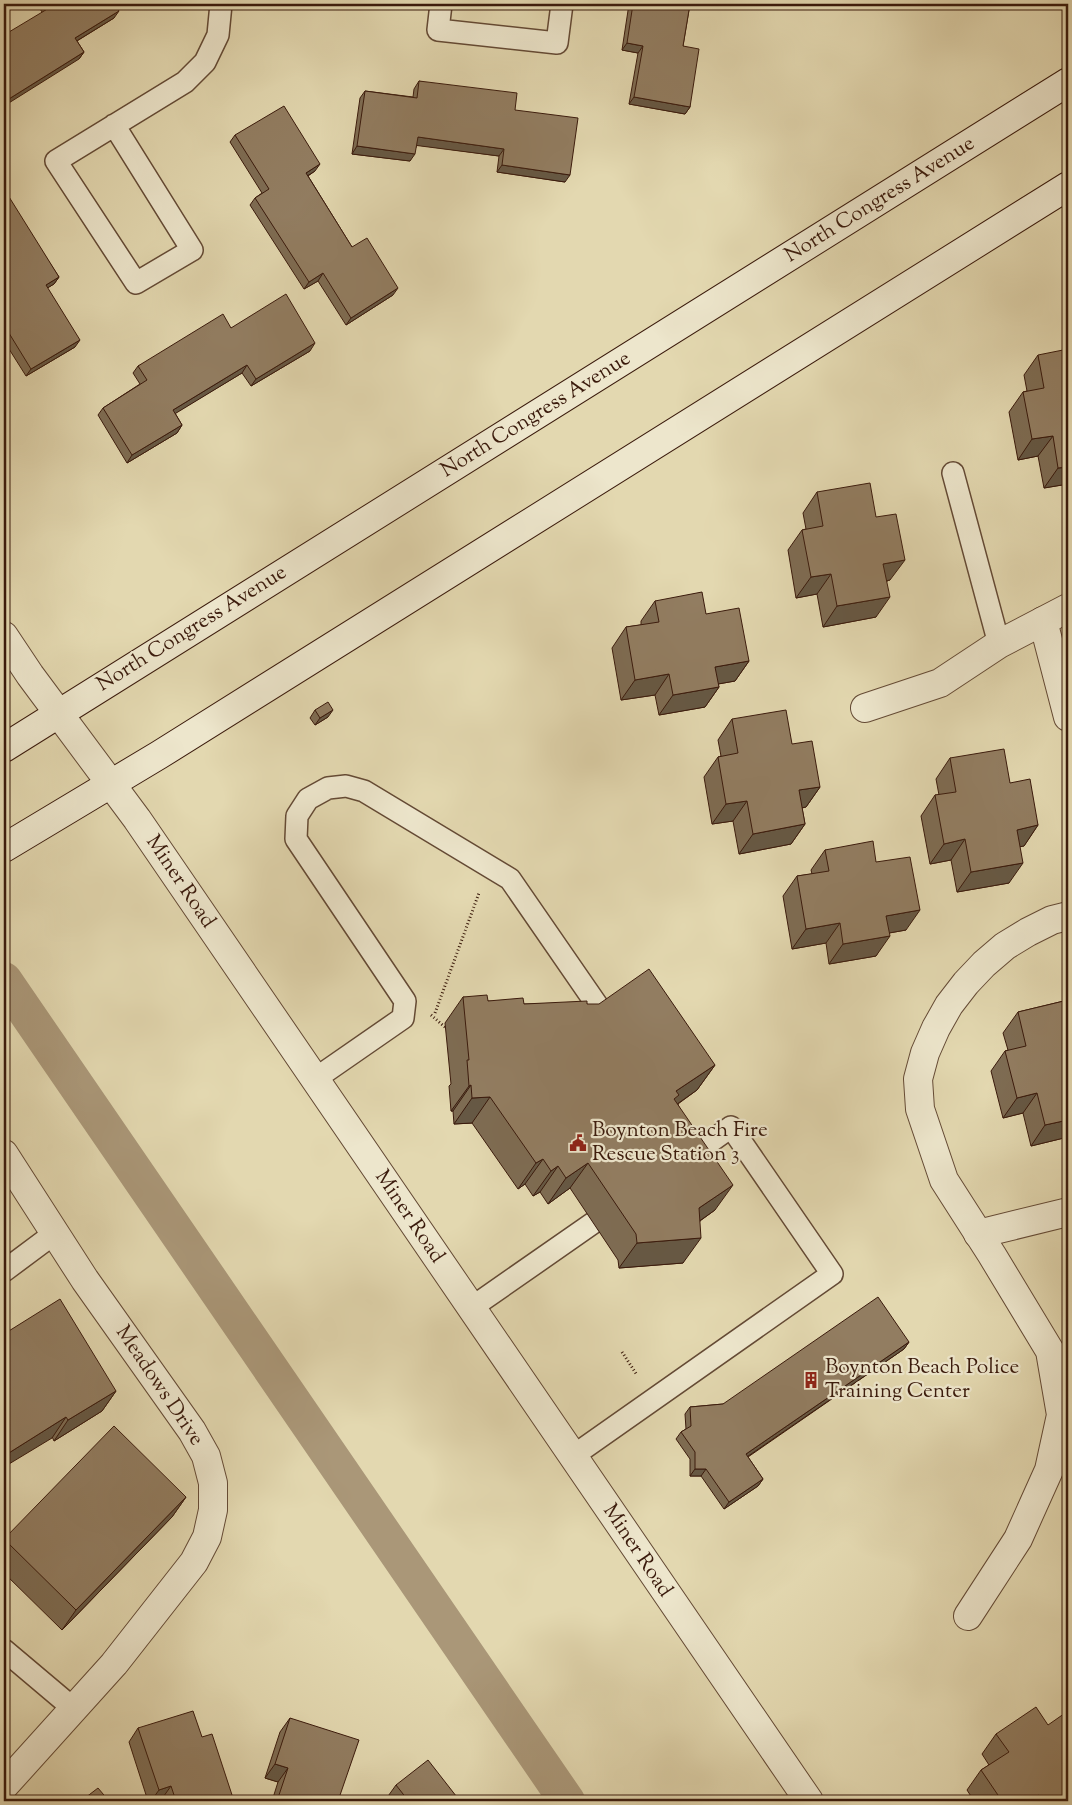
<svg xmlns="http://www.w3.org/2000/svg" width="1072" height="1805" viewBox="0 0 1072 1805" font-family="'Sorts Mill Goudy',serif">
<style>
.lines{fill:none;stroke-linecap:round;stroke-linejoin:round}
.canal{stroke:#aa9778;stroke-width:36}
.service-casing{stroke:#644a35;stroke-width:24}
.minor-casing{stroke:#644a35;stroke-width:30}
.tertiary-casing{stroke:#644a35;stroke-width:30}
.secondary-casing{stroke:#3a1a0c;stroke-width:30}
.path{stroke:#3a1a0c;stroke-width:3;stroke-dasharray:1 2.5;stroke-linecap:butt}
.service{stroke:#ede6cc;stroke-width:21}
.minor{stroke:#ede6cc;stroke-width:28}
.tertiary{stroke:#ede6cc;stroke-width:28}
.secondary{stroke:#ede6cc;stroke-width:28}
.wall{fill:#7e6c53;stroke:#3a1a0c}
.shaded-wall{fill:#665844;stroke:#3a1a0c}
.building{fill:#927d61;stroke:#3a1a0c}
.labels{text-anchor:middle;dominant-baseline:central;stroke-width:4.5;stroke-linejoin:round;paint-order:stroke}
.street-label{font-size:21px;fill:#3a1a0c;stroke:#ede6cc}
.poi-label{font-size:21px;fill:#3a1a0c;stroke:#ede6cc;text-anchor:start}
</style>
<rect width="100%" height="100%" fill="#e3d8b0"/>
<filter id="stains"><feTurbulence type="fractalNoise" baseFrequency=".004" numOctaves="4"/><feColorMatrix values="0 0 0 0 .2 0 0 0 0 .09 0 0 0 0 .02 0 0 0 .5 -.17"/></filter>
<radialGradient id="worn" r=".72"><stop offset=".6" stop-color="#630" stop-opacity="0"/><stop offset="1" stop-color="#630" stop-opacity=".3"/></radialGradient>
<g class="lines">
<polyline class="canal" points="4,980 567,1801"/>
<g class="service-casing">
<g id="service">
<polyline points="441,4 438,30 557,43 562,4"/>
<polyline points="114,125 192,250 136,283 56,161 185,82 205,62 218,35 221,4"/>
<polyline points="953,473 999,644"/>
<polyline points="315,1079 403,1018 405,1001 296,839 297,816 308,799 328,788 346,786 364,791 510,879 597,1005"/>
<polyline points="4,1271 55,1233"/>
<polyline points="471,1308 593,1223"/>
<polyline points="573,1456 832,1274 731,1127 682,1162"/>
<polyline points="4,1650 74,1709"/>
</g>
</g>
<g class="minor-casing">
<g id="minor">
<polyline points="1043,621 1068,717"/>
<polyline points="865,708 940,683 999,644 1068,608"/>
<polyline points="4,1154 85,1280 192,1431 206,1456 213,1483 213,1510 207,1537 194,1562 114,1664 4,1786"/>
<polyline points="978,1234 1068,1212"/>
<polyline points="968,1616 1018,1539 1049,1470 1061,1415 1050,1351 992,1255 944,1180 920,1109 918,1079 925,1053 936,1028 949,1005 966,983 984,964 1005,946 1028,932 1052,920 1068,916"/>
</g>
</g>
<g class="tertiary-casing">
<polyline id="tertiary" points="4,636 30,675 137,819 809,1801"/>
</g>
<g class="secondary-casing">
<g id="secondary">
<polyline points="4,748 1068,82"/>
<polyline points="4,848 159,755 1068,186"/>
</g>
</g>
<g class="path">
<polyline points="435,1013 479,893"/>
<polyline points="431,1015 446,1028"/>
<polyline points="622,1352 637,1375"/>
</g>
<use href="#service" class="service"/>
<use href="#minor" class="minor"/>
<use href="#tertiary" class="tertiary"/>
<use href="#secondary" class="secondary"/>
</g>
<g class="wall">
<polygon points="37,4 115,4 114,18 77,41 84,52 79,59 42,12"/>
<polygon points="629,4 690,4 683,46 690,107 685,114 629,104 638,53 622,50"/>
<polygon points="419,81 515,110 565,182 497,172 499,156 417,145 410,161 352,154 360,98 365,91 413,97 414,89"/>
<polygon points="235,135 315,171 308,176 352,247 393,295 346,325 318,281 304,289 250,205 255,198 262,193 230,142"/>
<polygon points="4,194 59,277 54,284 47,288 75,347 26,376 4,341"/>
<polygon points="231,328 310,351 251,386 242,373 175,413 182,425 177,433 127,463 98,415 103,408 140,384 133,373 138,366"/>
<polygon points="1038,355 1068,484 1044,488 1038,456 1018,460 1009,412 1023,392 1027,391 1024,375"/>
<polygon points="817,492 876,517 890,580 887,581 876,617 823,627 817,594 796,598 788,550 802,530 806,529 803,513"/>
<polygon points="655,601 706,614 749,661 735,681 718,684 719,687 705,707 659,715 655,695 621,700 612,648 626,627 641,625 641,621"/>
<polygon points="315,710 328,717 315,725 310,718"/>
<polygon points="732,719 820,787 806,807 802,808 805,824 791,844 739,854 733,821 712,824 704,777 718,757 721,756 718,740"/>
<polygon points="950,758 1010,783 1038,825 1024,846 1020,846 1009,883 957,892 951,860 930,864 921,816 935,795 939,795 936,779"/>
<polygon points="825,850 876,862 906,930 889,933 876,956 829,964 826,943 792,949 783,896 797,876 812,874 811,870"/>
<polygon points="463,997 488,1001 524,1004 587,1004 715,1065 697,1090 678,1104 715,1210 700,1221 683,1263 619,1268 618,1260 570,1188 548,1204 540,1192 533,1196 525,1184 518,1189 472,1123 454,1124 453,1111 451,1111 449,1086 451,1084 445,1023"/>
<polygon points="1068,1000 1068,1137 1031,1146 1023,1113 1003,1118 991,1071 1005,1051 1008,1050 1003,1033 1018,1012"/>
<polygon points="4,1334 116,1391 102,1411 54,1441"/>
<polygon points="909,1342 904,1349 748,1457 763,1479 758,1486 724,1509 701,1476 690,1476 690,1459 676,1439 681,1432 686,1429 685,1414 690,1407 723,1404"/>
<polygon points="186,1497 172,1517 62,1630 4,1573 4,1539"/>
<polygon points="290,1718 338,1801 272,1801 278,1782 265,1778 280,1732"/>
<polygon points="1048,1725 1068,1801 974,1801 967,1790 981,1770 989,1765 982,1754 996,1734"/>
<polygon points="138,1728 202,1737 234,1801 162,1801 161,1800 156,1801 148,1801 129,1742"/>
<polygon points="396,1785 460,1801 388,1801 386,1799"/>
</g>
<g class="shaded-wall">
<polygon points="119,11 114,18 70,45 75,38"/>
<polygon points="627,43 643,46 638,53 622,50"/>
<polygon points="84,52 79,59 4,106 4,102"/>
<polygon points="634,97 690,107 685,114 629,104"/>
<polygon points="418,137 504,149 499,156 413,145"/>
<polygon points="357,146 415,154 410,161 352,154"/>
<polygon points="320,164 315,171 301,180 306,173"/>
<polygon points="502,165 570,175 565,182 497,172"/>
<polygon points="323,273 318,281 304,289 309,282"/>
<polygon points="59,277 54,284 41,292 46,285"/>
<polygon points="398,288 393,295 346,325 351,318"/>
<polygon points="80,340 75,347 26,376 31,369"/>
<polygon points="315,343 310,351 251,386 256,379"/>
<polygon points="247,365 242,373 168,418 173,410"/>
<polygon points="182,425 177,433 127,463 132,455"/>
<polygon points="1053,436 1038,456 1018,460 1032,439"/>
<polygon points="1068,467 1068,484 1044,488 1058,468"/>
<polygon points="905,560 890,580 869,584 883,564"/>
<polygon points="831,574 817,594 796,598 811,577"/>
<polygon points="890,597 876,617 823,627 837,606"/>
<polygon points="749,661 735,681 701,687 715,667"/>
<polygon points="669,674 655,695 621,700 635,680"/>
<polygon points="719,687 705,707 659,715 673,695"/>
<polygon points="333,710 328,717 315,725 320,718"/>
<polygon points="820,787 806,807 785,811 799,790"/>
<polygon points="747,801 733,821 712,824 726,804"/>
<polygon points="805,824 791,844 739,854 753,834"/>
<polygon points="1038,825 1024,846 1003,850 1017,830"/>
<polygon points="965,839 951,860 930,864 944,844"/>
<polygon points="1023,863 1009,883 957,892 971,872"/>
<polygon points="920,910 906,930 872,936 886,916"/>
<polygon points="840,923 826,943 792,949 806,929"/>
<polygon points="890,936 876,956 829,964 843,944"/>
<polygon points="715,1065 697,1090 670,1109 676,1091"/>
<polygon points="471,1085 453,1111 451,1111 469,1086"/>
<polygon points="1037,1093 1023,1113 1003,1118 1017,1098"/>
<polygon points="490,1097 472,1123 454,1124 472,1098"/>
<polygon points="1068,1120 1068,1137 1031,1146 1045,1125"/>
<polygon points="543,1159 525,1184 518,1189 536,1163"/>
<polygon points="588,1163 570,1188 548,1204 566,1178"/>
<polygon points="558,1166 540,1192 533,1196 551,1171"/>
<polygon points="733,1185 715,1210 681,1234 699,1208"/>
<polygon points="701,1238 683,1263 619,1268 637,1243"/>
<polygon points="909,1342 904,1349 741,1461 746,1454"/>
<polygon points="116,1391 102,1411 54,1441 68,1420"/>
<polygon points="66,1417 52,1438 4,1467 4,1456"/>
<polygon points="695,1469 706,1469 701,1476 690,1476"/>
<polygon points="763,1479 758,1486 724,1509 729,1502"/>
<polygon points="186,1497 172,1517 62,1630 76,1610"/>
<polygon points="275,1764 288,1768 278,1782 265,1778"/>
<polygon points="171,1786 161,1800 156,1801 151,1801 159,1790"/>
<polygon points="1039,1795 1035,1801 1030,1801"/>
</g>
<g class="building">
<polygon points="46,4 115,4 119,11 75,38 84,52 4,102 4,35 49,8"/>
<polygon points="633,4 690,4 683,46 699,49 690,107 634,97 643,46 627,43"/>
<polygon points="419,81 517,93 515,110 578,118 570,175 502,165 504,149 418,137 415,154 357,146 365,91 417,98"/>
<polygon points="284,106 320,164 306,173 352,247 367,238 398,288 351,318 323,273 309,282 255,198 269,189 235,135"/>
<polygon points="6,192 59,277 46,285 80,340 31,369 4,325 4,305 8,302 4,294 4,194"/>
<polygon points="286,294 315,343 256,379 247,365 173,410 182,425 132,455 103,408 147,380 138,366 223,314 231,328"/>
<polygon points="1068,349 1068,467 1058,468 1053,436 1032,439 1023,392 1044,388 1038,355"/>
<polygon points="870,483 876,517 896,514 905,560 883,564 890,597 837,606 831,574 811,577 802,530 823,526 817,492"/>
<polygon points="702,592 706,614 739,608 749,661 715,667 719,687 673,695 669,674 635,680 626,627 659,622 655,601"/>
<polygon points="328,702 333,710 320,718 315,710"/>
<polygon points="786,710 792,744 812,741 820,787 799,790 805,824 753,834 747,801 726,804 718,757 738,753 732,719"/>
<polygon points="1004,749 1010,783 1030,779 1038,825 1017,830 1023,863 971,872 965,839 944,844 935,795 956,792 950,758"/>
<polygon points="873,841 876,862 910,857 920,910 886,916 890,936 843,944 840,923 806,929 797,876 829,871 825,850"/>
<polygon points="649,969 715,1065 676,1091 679,1095 674,1099 733,1185 699,1208 701,1238 637,1243 636,1234 588,1163 566,1178 558,1166 551,1171 543,1159 536,1163 490,1097 472,1098 471,1085 469,1086 467,1060 469,1060 463,997 487,995 488,1001 523,998 524,1004 587,1001 587,1004 599,1004"/>
<polygon points="1068,1000 1068,1120 1045,1125 1037,1093 1017,1098 1005,1051 1026,1046 1018,1012"/>
<polygon points="878,1297 909,1342 746,1454 763,1479 729,1502 706,1469 695,1469 695,1452 681,1432 691,1426 690,1407 723,1404"/>
<polygon points="60,1299 116,1391 68,1420 66,1417 4,1456 4,1334"/>
<polygon points="114,1426 186,1497 76,1610 4,1539"/>
<polygon points="1036,1707 1048,1725 1068,1711 1068,1801 1043,1801 1039,1795 1030,1801 1002,1801 981,1770 1009,1752 996,1734"/>
<polygon points="193,1711 202,1737 212,1734 234,1801 176,1801 171,1786 159,1790 138,1728"/>
<polygon points="290,1718 359,1740 338,1801 277,1801 288,1768 275,1764"/>
<polygon points="428,1760 460,1801 405,1801 407,1799 396,1785"/>
<polygon points="98,1788 109,1801 81,1801"/>
</g>
<defs>
<g id="civic-bare" transform="scale(1.35)"><path d="M-.6-6.5H3V-4.5H.6V-3L4-1V1h2V6H-6V1h2V-1L-.6-3ZM-1.2 2.5V6h2.4V2.5Z" fill="#8f2418" stroke="#ede6cc" stroke-width="2.5" paint-order="stroke"/></g>
<g id="building-bare" transform="scale(1.35)"><path d="M-4-6H4V6H1V3H-1V6H-4ZM-2.5-4.3h1.7v1.8h-1.7ZM.8-4.3h1.7v1.8H.8ZM-2.5-1h1.7V.8h-1.7ZM.8-1h1.7V.8H.8Z" fill="#8f2418" stroke="#ede6cc" stroke-width="2.5" paint-order="stroke"/></g>
</defs>
<g fill-rule="evenodd">
<use href="#civic-bare" x="578" y="1143"/>
<use href="#building-bare" x="811" y="1380"/>
</g>
<g class="labels">
<g class="street-label">
<text transform="translate(880 200) rotate(-32)">North Congress Avenue</text>
<text transform="translate(536 415) rotate(-32)">North Congress Avenue</text>
<text transform="translate(192 629) rotate(-32)">North Congress Avenue</text>
<text transform="translate(180 882) rotate(56)">Miner Road</text>
<text transform="translate(409 1217) rotate(56)">Miner Road</text>
<text transform="translate(159 1386) rotate(56)">Meadows Drive</text>
<text transform="translate(637 1551) rotate(56)">Miner Road</text>
</g>
<g class="poi-label">
<text x="592" y="1131">Boynton Beach Fire<tspan x="592" dy="24">Rescue Station 3</tspan></text>
<text x="825" y="1368">Boynton Beach Police<tspan x="825" dy="24">Training Center</tspan></text>
</g>
</g>
<rect width="1072" height="1805" fill="none" stroke="#e3d8b0" stroke-width="20"/>
<rect x="5" y="5" width="1062" height="1795" fill="none" stroke="#3a1a0c" stroke-width="2.5"/>
<rect x="10" y="10" width="1052" height="1785" fill="none" stroke="#3a1a0c"/>
<rect width="100%" height="100%" filter="url(#stains)"/>
<rect width="100%" height="100%" fill="url(#worn)"/>
</svg>
